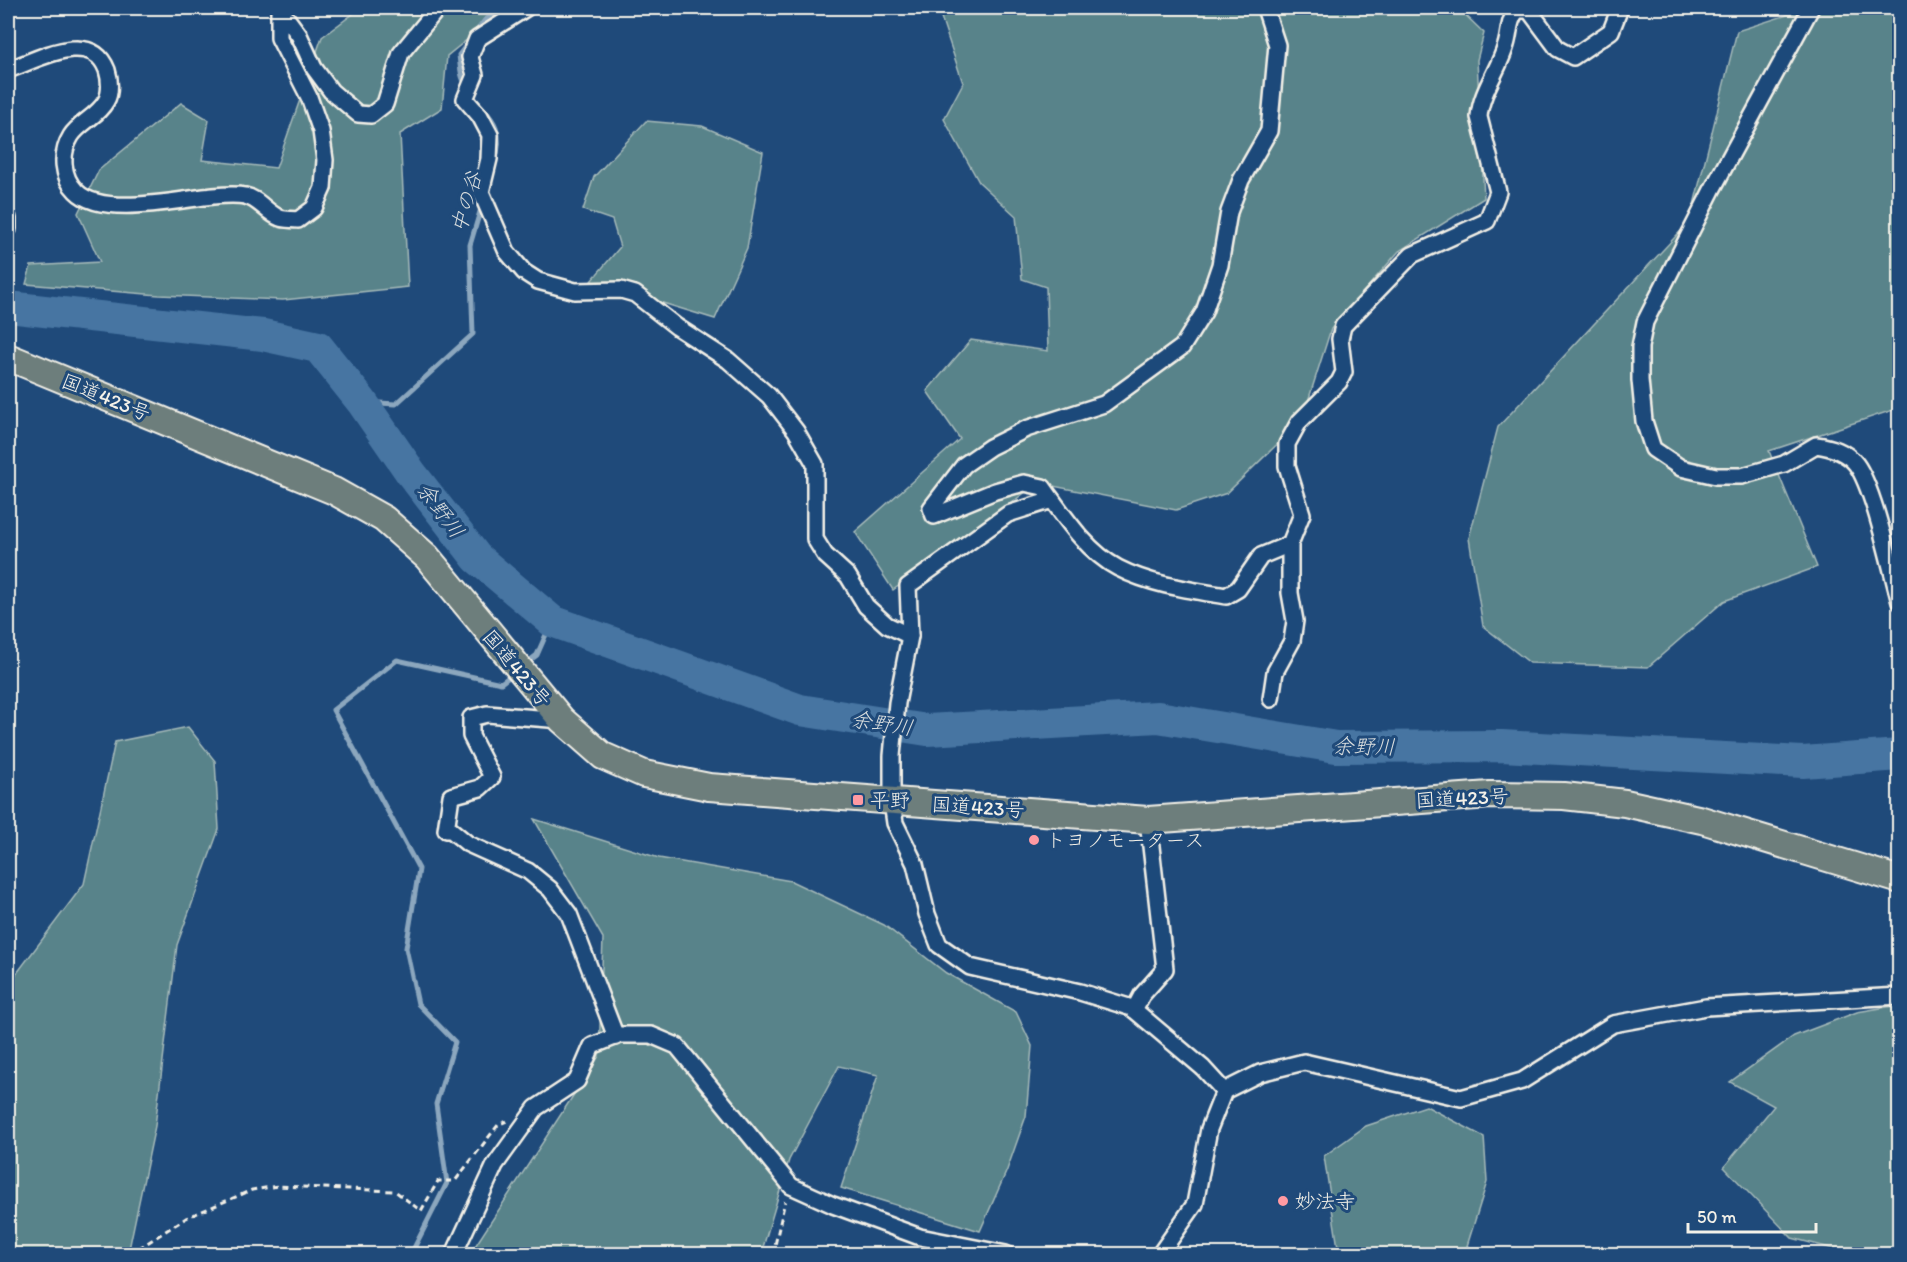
<svg xmlns="http://www.w3.org/2000/svg" width="1907" height="1262" viewBox="0 0 1907 1262" font-family="Itim,'Klee One',sans-serif">
<style>
.green{fill:#58838a;stroke:#a6bab9;stroke-width:1.5}
.lines{fill:none;stroke-linecap:round;stroke-linejoin:round}
.stream{stroke:#8ca7be;stroke-width:5}
.river{stroke:#4775a2;stroke-width:32}
.street-casing{stroke:#f4f1e8;stroke-width:20}
.highway-casing{stroke:#f4f1e8;stroke-width:30}
.path{stroke:#f4f1e8;stroke-width:3;stroke-dasharray:6 4.5;stroke-linecap:butt}
.street{stroke:#1f4a7a;stroke-width:15}
.highway{stroke:#6d7e7c;stroke-width:26}
.poi-dot{fill:#ff9aa2;stroke:#1f4a7a;stroke-width:2}
.labels{text-anchor:middle;dominant-baseline:central;stroke-width:6;stroke-linejoin:round;paint-order:stroke}
.street-label{font-size:20px;fill:#f4f1e8;stroke:#1f4a7a}
.poi-label{font-size:20px;fill:#f4f1e8;stroke:#1f4a7a;text-anchor:start}
.water-label{font-size:21px;font-style:italic;fill:#dadede;stroke:#1f4a7a}
</style>
<rect width="100%" height="100%" fill="#1f4a7a"/>
<filter id="ink" filterUnits="userSpaceOnUse"><feTurbulence type="fractalNoise" baseFrequency=".0167" numOctaves="2"/><feDisplacementMap in="SourceGraphic" scale="12" xChannelSelector="R" yChannelSelector="G"/><feConvolveMatrix kernelMatrix="1 2 1 2 8 2 1 2 1" color-interpolation-filters="sRGB"/></filter>
<g filter="url(#ink)">
<g class="green">
<polygon points="361,8 506,8 447,56 442,108 400,134 408,287 283,300 159,295 26,284 31,266 100,262 78,213 99,170 181,103 209,120 202,160 276,168 322,37"/>
<polygon points="938,8 1458,8 1484,33 1477,60 1484,198 1399,251 1331,329 1302,420 1227,493 1176,510 1038,483 893,590 855,532 960,439 927,391 971,340 1048,351 1046,287 1022,279 1016,216 979,182 944,119 963,83"/>
<polygon points="1809,8 1899,8 1899,408 1769,451 1817,567 1724,601 1648,667 1530,663 1483,626 1469,538 1498,427 1690,221 1737,31"/>
<polygon points="646,121 702,126 763,152 747,248 715,319 591,281 620,247 612,220 583,210 594,177"/>
<polygon points="188,727 215,761 219,829 177,945 155,1126 128,1254 8,1254 8,985 84,884 115,742"/>
<polygon points="534,819 659,858 791,881 884,925 946,973 1016,1012 1032,1046 1026,1116 1007,1170 980,1231 841,1188 878,1075 839,1066 789,1160 761,1254 470,1254 599,1056 603,938"/>
<polygon points="1899,1005 1899,1254 1853,1254 1792,1238 1724,1167 1774,1106 1730,1082 1794,1036 1857,1012"/>
<polygon points="1426,1106 1484,1137 1487,1182 1467,1246 1480,1254 1339,1254 1324,1156 1366,1126"/>
</g>
<g class="lines">
<g class="stream">
<path d="M495,162c14,-48 -19,-49 -32,-83 -3,-7 -3,-17 -4,-24l26,-35 18,-12"/>
<polyline points="362,402 396,404 473,334 470,245 482,205"/>
<polyline points="524,665 537,655 552,621"/>
<polyline points="411,1254 447,1183 436,1104 455,1042 418,1004 406,948 419,869 333,710 397,660 501,683 514,673"/>
</g>
<polyline class="river" points="8,307 263,335 318,347 362,402 411,473 477,558 552,621 800,710 927,730 1158,717 1336,747 1502,746 1803,762 1900,755"/>
<g class="street-casing">
<g id="street">
<polyline points="279,8 299,35 314,68 331,91 358,114 371,115 385,104 401,53 438,8"/>
<polyline points="526,8 477,39 470,57 475,75 465,99 480,116 490,135 489,159 481,192 507,252 524,272 538,281 575,291 621,290 635,294 677,327 728,360 769,396 796,431 815,464 815,539 825,555 848,576 866,606 887,625 910,636"/>
<path d="M1265,8l12,37 -8,86 -28,49 -12,32 -9,53 -16,47 -22,35 -78,57 -78,25 -36,18 -26,18 -33,43 3,8 61,-25 29,-8 19,4c21,29 43,64 75,81 33,17 72,22 108,28l12,-7 23,-33 29,-12"/>
<path d="M1811,8l-99,182 -67,132 -5,25v33l4,41 9,28 28,19 35,8h26l42,-12 32,-19c15,2 30,6 40,19 18,24 35,106 44,138"/>
<path d="M8,70c29,-10 83,-42 99,0 3,9 4,23 -1,31 -8,15 -27,22 -35,35 -11,18 -9,41 5,55 26,27 104,8 137,5 10,-1 23,-2 32,0 13,2 22,17 35,22 5,2 12,1 18,2l16,-12 9,-20 2,-28 -4,-29 -12,-34 -30,-59v-30"/>
<polyline points="8,218 8,229"/>
<polyline points="1052,500 1008,514 908,586 910,636 897,703 892,756 892,802 895,823 915,864 927,914 939,945 970,967 1080,992 1132,1008 1203,1068 1224,1091"/>
<path d="M1271,699l4,-27 17,-31 3,-20 -5,-28v-49l12,-30 -15,-48v-22l12,-22 40,-40 5,-10 -4,-33 3,-13 69,-71 75,-34 11,-29 -19,-75c2,-26 20,-47 27,-72 4,-12 2,-26 12,-35h11l29,39 15,8 38,-26 9,-23"/>
<polyline points="562,720 487,714 471,718 471,736 492,777 480,788 451,796 446,830 451,830 468,844 528,871 550,889 569,914 616,1037"/>
<polyline points="1134,1010 1142,995 1165,969 1148,820"/>
<polyline points="454,1254 495,1165 536,1108 577,1081 592,1046 620,1035 651,1035 677,1046 791,1186 833,1205 920,1237 1006,1254"/>
<polyline points="1160,1254 1195,1204 1209,1129 1224,1091 1260,1073 1304,1062 1461,1098 1522,1081 1613,1024 1706,1007 1900,996"/>
</g>
</g>
<g class="highway-casing">
<polyline id="highway" points="8,357 334,491 384,519 427,557 562,720 603,756 644,774 709,787 1148,820 1490,795 1564,796 1625,803 1702,820 1900,880"/>
</g>
<g class="path">
<polyline points="130,1254 186,1218 252,1190 278,1186 395,1191 421,1211 438,1181 455,1181 498,1125 507,1121"/>
<polyline points="773,1254 785,1201"/>
</g>
<use href="#street" class="street"/>
<use href="#highway" class="highway"/>
</g>
</g>
<g class="poi-dot">
<rect x="852" y="794" width="12" height="12" rx="3"/>
<circle cx="1034" cy="840" r="6"/>
<circle cx="1283" cy="1201" r="6"/>
</g>
<g class="labels">
<g class="street-label">
<text transform="translate(106 397) rotate(22)">国道423号</text>
<text transform="translate(517 668) rotate(50)">国道423号</text>
<text transform="translate(1462 798) rotate(-3)">国道423号</text>
<text transform="translate(978 807) rotate(4)">国道423号</text>
</g>
<g class="poi-label">
<text x="870" y="800">平野</text>
<text x="1046" y="840">トヨノモータース</text>
<text x="1295" y="1201">妙法寺</text>
</g>
<g class="water-label">
<text transform="translate(466 202) rotate(-74)">中の谷</text>
<text transform="translate(441 510) rotate(53)">余野川</text>
<text transform="translate(882 723) rotate(9)">余野川</text>
<text transform="translate(1364 746) rotate(1)">余野川</text>
</g>
</g>
<rect width="1907" height="1262" fill="none" stroke="#1f4a7a" stroke-width="30"/>
<rect x="15" y="15" width="1877" height="1232" fill="none" stroke="#f4f1e8" stroke-width="2" filter="url(#ink)"/>
<path d="M1688 1223v9h128v-9" fill="none" stroke="#f4f1e8" stroke-width="3"/>
<text x="1697" y="1223" font-size="18" fill="#f4f1e8" stroke="#1f4a7a" stroke-width="4.5" paint-order="stroke">50 m</text>
</svg>
